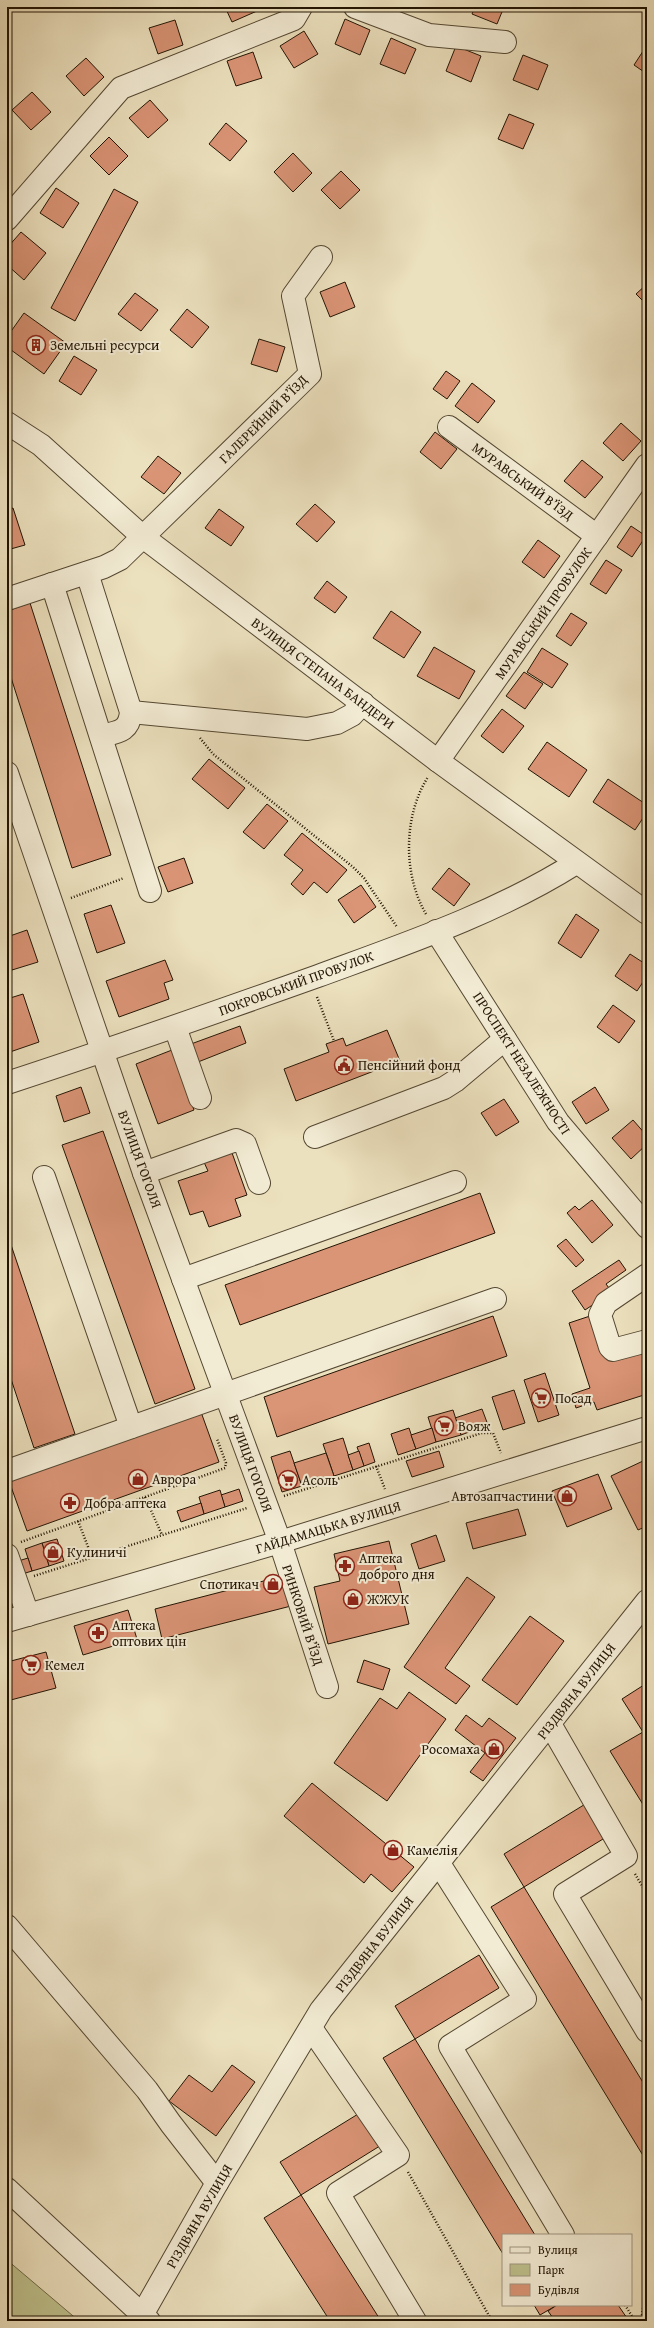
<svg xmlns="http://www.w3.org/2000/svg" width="654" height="2328" viewBox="0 0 654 2328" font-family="'Gentium Book Plus',serif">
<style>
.green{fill:#bec18d;stroke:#706a48}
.building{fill:#da9476;stroke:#221403}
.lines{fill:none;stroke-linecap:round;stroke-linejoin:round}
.minor-casing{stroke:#544732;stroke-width:24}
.path{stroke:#221403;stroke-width:2.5;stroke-dasharray:1 2;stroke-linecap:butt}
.minor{stroke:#f3ecd5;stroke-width:22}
.labels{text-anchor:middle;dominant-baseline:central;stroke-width:4;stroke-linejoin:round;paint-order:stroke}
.poi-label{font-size:14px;fill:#221403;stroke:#f3ecd5;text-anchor:start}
.street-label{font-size:14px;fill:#221403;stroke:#f3ecd5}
</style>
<rect width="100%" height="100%" fill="#ece1be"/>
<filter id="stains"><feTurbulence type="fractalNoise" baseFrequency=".005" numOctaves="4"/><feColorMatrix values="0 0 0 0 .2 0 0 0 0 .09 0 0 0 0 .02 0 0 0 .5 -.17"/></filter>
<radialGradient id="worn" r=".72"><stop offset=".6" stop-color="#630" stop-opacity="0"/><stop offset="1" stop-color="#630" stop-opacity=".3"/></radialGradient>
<polygon class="green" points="7,2260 79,2321 7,2321"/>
<g class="building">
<polygon points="225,7 255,7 257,11 232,22"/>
<polygon points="475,7 504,7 497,24 472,14"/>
<polygon points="345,19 370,30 360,55 335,44"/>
<polygon points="175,20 183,45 158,54 149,28"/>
<polygon points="304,31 318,54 294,68 280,46"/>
<polygon points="391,38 416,49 405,74 380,64"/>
<polygon points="647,45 647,74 634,65"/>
<polygon points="456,46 481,56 471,82 446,71"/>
<polygon points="253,52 262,78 236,86 227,61"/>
<polygon points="523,55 548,65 538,90 513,80"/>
<polygon points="86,58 104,77 84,96 66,76"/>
<polygon points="32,92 51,112 31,130 12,110"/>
<polygon points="150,100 168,120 148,138 129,118"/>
<polygon points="509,114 534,124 523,149 498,139"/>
<polygon points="226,123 247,141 230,161 209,144"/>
<polygon points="109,137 128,156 109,175 90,156"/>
<polygon points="293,153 312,173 293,192 274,172"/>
<polygon points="341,171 360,190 340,209 321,190"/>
<polygon points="56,188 79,203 63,228 40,213"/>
<polygon points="114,189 138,202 75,321 51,308"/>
<polygon points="21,232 46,253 24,280 7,265 7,248"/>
<polygon points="345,282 355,307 330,317 320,292"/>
<polygon points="647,284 647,305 636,294"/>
<polygon points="135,293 158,310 141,331 118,314"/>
<polygon points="187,309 209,327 192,348 170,330"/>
<polygon points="24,313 66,343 44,374 7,347 7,337"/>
<polygon points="259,339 285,347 277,372 251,364"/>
<polygon points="74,356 97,370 81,395 59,381"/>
<polygon points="446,371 460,381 447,399 433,389"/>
<polygon points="472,383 495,401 478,423 455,406"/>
<polygon points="621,423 641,441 623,461 603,443"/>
<polygon points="435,432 457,449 441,469 420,452"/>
<polygon points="158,456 181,473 164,494 141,477"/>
<polygon points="582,460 603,477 585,498 564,481"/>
<polygon points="315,504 335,522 317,542 296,524"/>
<polygon points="13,508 25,545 7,550 7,510"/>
<polygon points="219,509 244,527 231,546 205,528"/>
<polygon points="631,526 646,536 632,557 617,547"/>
<polygon points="538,540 560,556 544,578 522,562"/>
<polygon points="606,560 622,570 606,594 590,584"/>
<polygon points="327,581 347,597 335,613 314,598"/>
<polygon points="30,603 111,855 72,868 7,665 7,611"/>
<polygon points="391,611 421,632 404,658 373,638"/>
<polygon points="571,613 587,623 571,646 556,636"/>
<polygon points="434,647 475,671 459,699 417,676"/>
<polygon points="542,648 568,664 552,688 527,672"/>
<polygon points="524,672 543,684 525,709 506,696"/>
<polygon points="502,709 524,726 503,753 481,736"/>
<polygon points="547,742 587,770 569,797 528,769"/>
<polygon points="209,759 245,788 228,809 192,779"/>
<polygon points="608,779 647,805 647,812 635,830 593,802"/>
<polygon points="267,804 288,821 264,849 243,832"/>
<polygon points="302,833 347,870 327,893 314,882 303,895 291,884 303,870 284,855"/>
<polygon points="184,858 193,883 168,892 158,867"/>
<polygon points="449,868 470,884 454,906 432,889"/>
<polygon points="361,885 376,907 354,923 338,900"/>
<polygon points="111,905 125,943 97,953 84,914"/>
<polygon points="576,914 599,930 581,958 558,943"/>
<polygon points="27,930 38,962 12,970 7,954 7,937"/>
<polygon points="630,954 647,965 647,976 637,991 615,976"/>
<polygon points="165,960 173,980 164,983 169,999 119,1017 106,981"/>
<polygon points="23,994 39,1042 7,1053 7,999"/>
<polygon points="613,1005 635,1021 619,1043 597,1027"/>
<polygon points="240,1026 246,1043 198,1062 191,1044"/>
<polygon points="387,1030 400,1061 296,1101 284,1069 329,1052 326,1044 343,1038 346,1046"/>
<polygon points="172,1050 194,1110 158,1124 136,1064"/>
<polygon points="81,1087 90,1113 64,1122 56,1096"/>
<polygon points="595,1087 609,1110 586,1124 572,1102"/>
<polygon points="504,1099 519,1122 496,1136 481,1113"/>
<polygon points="633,1120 647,1136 647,1144 631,1159 612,1138"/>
<polygon points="103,1131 195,1389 155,1404 62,1145"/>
<polygon points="231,1150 247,1195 235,1199 241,1216 209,1227 203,1211 190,1215 178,1181 208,1171 203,1160"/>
<polygon points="480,1193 495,1233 240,1325 225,1285"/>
<polygon points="592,1200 613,1225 592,1243 567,1213 575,1206 579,1210"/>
<polygon points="7,1233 75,1434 34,1448 7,1367"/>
<polygon points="566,1239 584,1260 576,1267 557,1246"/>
<polygon points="619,1260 626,1270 606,1284 612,1292 585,1310 572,1291"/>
<polygon points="593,1315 607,1359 647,1346 647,1394 597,1410 594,1402 576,1408 572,1394 590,1388 569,1323"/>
<polygon points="493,1316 507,1356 277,1437 264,1397"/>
<polygon points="545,1373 559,1415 538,1422 524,1380"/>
<polygon points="514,1390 525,1423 503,1430 492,1397"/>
<polygon points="482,1409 488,1425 461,1435 455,1418"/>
<polygon points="453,1410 461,1435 436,1442 428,1417"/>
<polygon points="201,1412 219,1462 27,1531 9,1481"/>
<polygon points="409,1428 416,1449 398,1455 391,1434"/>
<polygon points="432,1428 436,1442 416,1449 411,1435"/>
<polygon points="343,1438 353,1470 334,1476 323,1444"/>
<polygon points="369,1443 375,1462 364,1466 357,1447"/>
<polygon points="290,1451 302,1486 282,1492 271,1457"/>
<polygon points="359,1451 364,1466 353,1470 348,1455"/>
<polygon points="439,1451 444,1467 412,1477 406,1461"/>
<polygon points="326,1453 334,1476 302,1486 294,1463"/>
<polygon points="643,1461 647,1468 647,1526 638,1530 611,1476"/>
<polygon points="598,1474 612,1509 567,1527 552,1491"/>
<polygon points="239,1489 243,1501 225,1507 221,1495"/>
<polygon points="220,1490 225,1507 204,1514 199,1497"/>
<polygon points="201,1503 204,1514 181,1522 177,1511"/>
<polygon points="518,1509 526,1535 473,1549 466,1523"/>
<polygon points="436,1535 445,1561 419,1569 411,1544"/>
<polygon points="57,1539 64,1561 49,1566 42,1543"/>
<polygon points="389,1541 409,1624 328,1644 314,1587 340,1581 334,1554"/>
<polygon points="42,1543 49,1566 32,1571 25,1549"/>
<polygon points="28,1558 32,1571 19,1575 15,1562"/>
<polygon points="283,1576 291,1606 162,1639 155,1609"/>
<polygon points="467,1577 495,1597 445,1668 470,1686 456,1704 404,1667"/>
<polygon points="128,1610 137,1639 83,1655 74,1626"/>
<polygon points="530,1616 564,1641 517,1705 482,1680"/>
<polygon points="46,1652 56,1688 7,1701 7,1662"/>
<polygon points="364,1660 390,1669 383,1690 357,1682"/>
<polygon points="647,1683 647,1729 643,1732 622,1699"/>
<polygon points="409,1692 446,1719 387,1801 334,1763 380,1698 397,1709"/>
<polygon points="466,1715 482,1727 489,1718 516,1738 483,1781 470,1772 485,1753 455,1730"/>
<polygon points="643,1732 647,1739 647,1811 610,1751"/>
<polygon points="312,1783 414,1867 392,1892 371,1874 364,1883 284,1816"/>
<polygon points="587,1803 608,1836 524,1887 504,1854"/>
<polygon points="524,1887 647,2089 647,2162 491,1907"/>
<polygon points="479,1955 499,1988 415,2039 395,2006"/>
<polygon points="415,2039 535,2235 503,2235 503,2254 383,2058"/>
<polygon points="232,2065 255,2082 216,2136 169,2101 189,2075 212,2092"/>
<polygon points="363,2111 383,2144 301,2195 280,2162"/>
<polygon points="301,2195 381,2321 330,2321 264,2218"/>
<polygon points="534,2305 557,2305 540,2315"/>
<polygon points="557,2305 618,2305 629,2321 555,2321 548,2311"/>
</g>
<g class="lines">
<g class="minor-casing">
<g id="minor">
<polyline points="355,7 429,35 505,42"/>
<polyline points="7,219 121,88 294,19 301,7"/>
<polyline points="7,423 41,445 143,537 438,761 647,913"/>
<polyline points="449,427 597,536"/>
<path d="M87,573l44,139c-2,20 -13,20 -30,24"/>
<polyline points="52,584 150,891"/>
<polyline points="7,599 104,567 120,559 310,374 293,296 321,257"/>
<polyline points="131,712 307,729 337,723 352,715 363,703"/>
<polyline points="438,761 647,465"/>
<polyline points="7,773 144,1173 280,1542 327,1687"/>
<polyline points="436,931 558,1122 647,1227"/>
<polyline points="175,1027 200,1098"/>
<path d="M7,1083c104,-34 207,-70 311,-107 87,-32 179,-63 258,-113"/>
<polyline points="315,1137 444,1088 455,1081 505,1039"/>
<polyline points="144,1173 236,1140 245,1144 259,1183"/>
<polyline points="44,1177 131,1427"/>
<polyline points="647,1275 606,1303 600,1315 610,1347 613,1350 647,1341"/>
<polyline points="183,1279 455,1182"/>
<polyline points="7,1471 495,1299"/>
<polyline points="7,1555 28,1615"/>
<polyline points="7,1621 280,1542 647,1428"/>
<polyline points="550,1724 626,1856 565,1894 647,2031"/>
<polyline points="438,1862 525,1999 450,2046 563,2235"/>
<polyline points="7,1926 147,2090 171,2124 217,2183"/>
<polyline points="311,2028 398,2155 338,2193 415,2321"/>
<polyline points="7,2189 149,2321"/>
<polyline points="142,2315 217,2183 321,2010 647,1601"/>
</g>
</g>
<g class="path">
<polyline points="200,738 213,754 353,867 364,878 397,927"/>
<polyline points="7,749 9,754"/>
<polyline points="71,898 124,878"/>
<path d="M426,914c-23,-39 -23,-98 2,-137"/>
<polyline points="317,997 334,1041"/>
<polyline points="376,1466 385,1489"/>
<polyline points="284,1496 482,1433 493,1433 501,1453"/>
<polyline points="145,1497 162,1535"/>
<polyline points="78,1521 92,1557"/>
<polyline points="21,1542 225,1468 226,1463 217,1439"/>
<polyline points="34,1576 247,1508"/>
<polyline points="635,1874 647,1894"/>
<polyline points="408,2172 492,2321"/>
<polyline points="625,2305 635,2321"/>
<polyline points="641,2321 647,2284"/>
</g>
<use href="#minor" class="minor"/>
</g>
<defs>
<g id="building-ring" transform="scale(1)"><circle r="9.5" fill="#f3ecd5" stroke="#8f2418" stroke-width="1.5"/><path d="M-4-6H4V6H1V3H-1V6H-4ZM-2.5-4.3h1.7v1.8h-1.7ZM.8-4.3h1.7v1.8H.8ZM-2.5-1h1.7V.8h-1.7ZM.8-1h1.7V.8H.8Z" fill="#8f2418"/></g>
<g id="civic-ring" transform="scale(1)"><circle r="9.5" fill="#f3ecd5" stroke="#8f2418" stroke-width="1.5"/><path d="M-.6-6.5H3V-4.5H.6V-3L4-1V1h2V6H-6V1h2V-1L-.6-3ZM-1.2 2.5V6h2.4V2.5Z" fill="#8f2418"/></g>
<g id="supermarket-ring" transform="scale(1)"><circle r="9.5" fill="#f3ecd5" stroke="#8f2418" stroke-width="1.5"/><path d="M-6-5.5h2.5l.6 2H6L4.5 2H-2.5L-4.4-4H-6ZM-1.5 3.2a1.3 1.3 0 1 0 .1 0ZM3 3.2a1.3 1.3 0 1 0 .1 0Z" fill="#8f2418"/></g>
<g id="shop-ring" transform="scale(1)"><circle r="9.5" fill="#f3ecd5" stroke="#8f2418" stroke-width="1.5"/><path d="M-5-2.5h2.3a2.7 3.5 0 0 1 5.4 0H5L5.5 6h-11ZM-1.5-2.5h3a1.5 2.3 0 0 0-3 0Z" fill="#8f2418"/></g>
<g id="pharmacy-ring" transform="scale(1)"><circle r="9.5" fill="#f3ecd5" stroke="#8f2418" stroke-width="1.5"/><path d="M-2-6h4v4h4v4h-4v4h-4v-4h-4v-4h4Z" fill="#8f2418"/></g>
</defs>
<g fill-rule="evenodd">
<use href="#building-ring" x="36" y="345"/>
<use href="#civic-ring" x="344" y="1065"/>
<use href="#supermarket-ring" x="541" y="1398"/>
<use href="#supermarket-ring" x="444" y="1426"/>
<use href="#shop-ring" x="138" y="1479"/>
<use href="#supermarket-ring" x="288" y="1480"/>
<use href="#shop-ring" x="567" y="1496"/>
<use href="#pharmacy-ring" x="70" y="1503"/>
<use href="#shop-ring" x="53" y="1552"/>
<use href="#pharmacy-ring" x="345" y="1566"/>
<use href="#shop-ring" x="273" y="1584"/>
<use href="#shop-ring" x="353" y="1599"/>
<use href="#pharmacy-ring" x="98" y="1633"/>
<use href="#supermarket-ring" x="31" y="1665"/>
<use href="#shop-ring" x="494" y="1749"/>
<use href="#shop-ring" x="393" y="1850"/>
</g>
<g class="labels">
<g class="poi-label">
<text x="50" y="345">Земельні ресурси</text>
<text x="358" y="1065">Пенсійний фонд</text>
<text x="555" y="1398">Посад</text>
<text x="458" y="1426">Вояж</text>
<text x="152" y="1479">Аврора</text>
<text x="302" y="1480">Асоль</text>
<text x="553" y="1496" text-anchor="end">Автозапчастини</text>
<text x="84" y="1503">Добра аптека</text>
<text x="67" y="1552">Кулиничі</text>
<text x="359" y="1558">Аптека<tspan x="359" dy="16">доброго дня</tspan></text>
<text x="259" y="1584" text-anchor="end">Спотикач</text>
<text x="367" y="1599">ЖЖУК</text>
<text x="112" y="1625">Аптека<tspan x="112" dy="16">оптових цін</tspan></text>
<text x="45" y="1665">Кемел</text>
<text x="480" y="1749" text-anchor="end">Росомаха</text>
<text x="407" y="1850">Камелія</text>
</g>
<g class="street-label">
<text transform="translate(263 419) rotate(-45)">ГАЛЕРЕЙНИЙ В’ЇЗД</text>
<text transform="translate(523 481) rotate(36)">МУРАВСЬКИЙ В’ЇЗД</text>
<text transform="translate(543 613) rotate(-55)">МУРАВСЬКИЙ ПРОВУЛОК</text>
<text transform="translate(323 673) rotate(37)">ВУЛИЦЯ СТЕПАНА БАНДЕРИ</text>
<text transform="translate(296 983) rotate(-20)">ПОКРОВСЬКИЙ ПРОВУЛОК</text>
<text transform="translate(522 1063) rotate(57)">ПРОСПЕКТ НЕЗАЛЕЖНОСТІ</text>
<text transform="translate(140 1159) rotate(70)">ВУЛИЦЯ ГОГОЛЯ</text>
<text transform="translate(251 1463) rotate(70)">ВУЛИЦЯ ГОГОЛЯ</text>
<text transform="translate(328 1527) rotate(-17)">ГАЙДАМАЦЬКА ВУЛИЦЯ</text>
<text transform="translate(303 1615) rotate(72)">РИНКОВИЙ В’ЇЗД</text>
<text transform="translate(576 1691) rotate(-52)">РІЗДВЯНА ВУЛИЦЯ</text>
<text transform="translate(374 1944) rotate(-52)">РІЗДВЯНА ВУЛИЦЯ</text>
<text transform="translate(199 2216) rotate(-60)">РІЗДВЯНА ВУЛИЦЯ</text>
</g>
</g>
<rect width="654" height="2328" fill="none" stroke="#ece1be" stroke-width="24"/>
<rect x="8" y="8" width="638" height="2312" fill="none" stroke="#221403" stroke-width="2"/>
<rect x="12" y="12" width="630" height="2304" fill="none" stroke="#221403"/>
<rect x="502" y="2234" width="130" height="72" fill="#f3ecd5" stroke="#9f9681"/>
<rect x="510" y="2247" width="20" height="6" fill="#f3ecd5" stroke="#9f9681"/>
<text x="538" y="2254" font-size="12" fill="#221403">Вулиця</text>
<rect x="510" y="2264" width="20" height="12" fill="#bec18d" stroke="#9f9681"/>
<text x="538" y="2274" font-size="12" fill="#221403">Парк</text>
<rect x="510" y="2284" width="20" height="12" fill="#da9476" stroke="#9f9681"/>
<text x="538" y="2294" font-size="12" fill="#221403">Будівля</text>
<rect width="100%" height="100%" filter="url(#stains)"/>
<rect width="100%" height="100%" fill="url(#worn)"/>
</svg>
